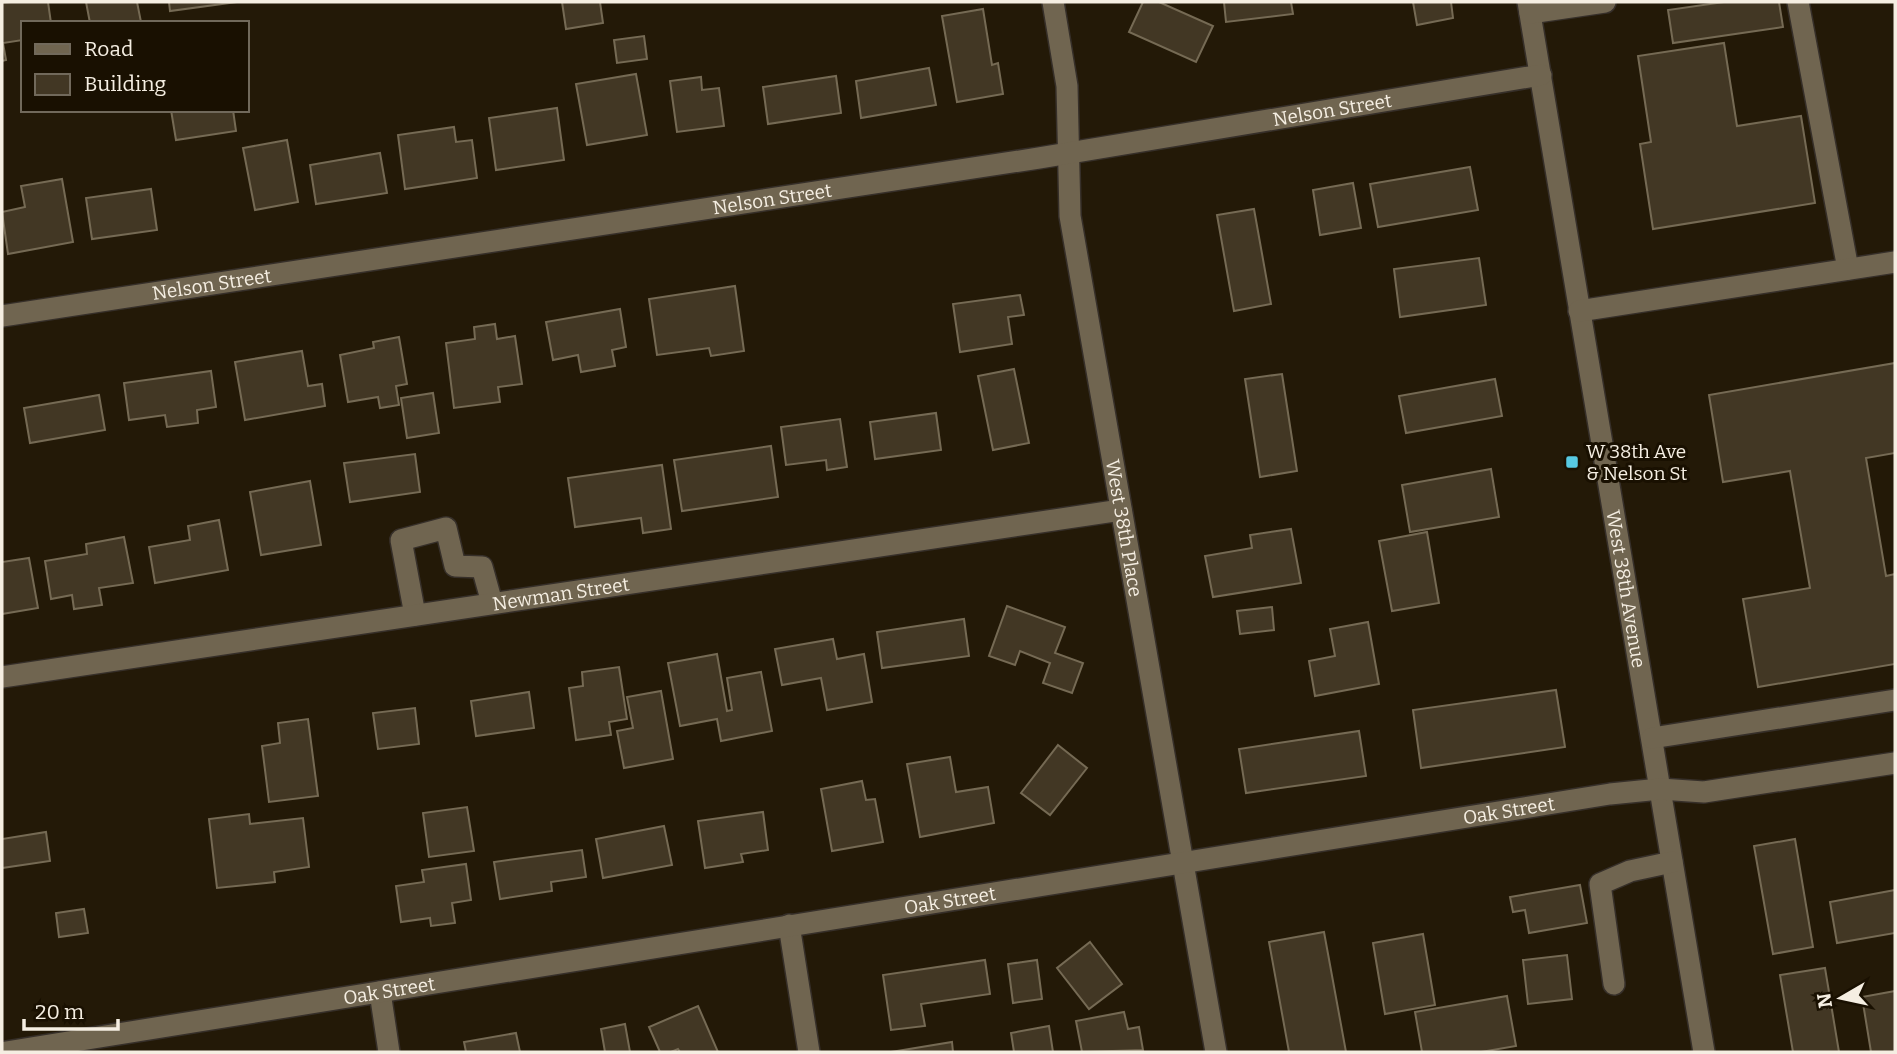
<svg xmlns="http://www.w3.org/2000/svg" width="1897" height="1054" viewBox="0 0 1897 1054" font-family="Bitter,serif">
<style>
.building{fill:#423724;stroke:#756a54;stroke-width:2}
.lines{fill:none;stroke-linecap:round;stroke-linejoin:round}
.minor-casing{stroke:#362f29;stroke-width:24}
.minor{stroke:#706550;stroke-width:21}
.poi-dot{fill:#57c9e2;stroke:#191001;stroke-width:2.5}
.labels{text-anchor:middle;dominant-baseline:central;stroke-width:6;stroke-linejoin:round;paint-order:stroke}
.street-label{font-size:19px;fill:#f5eee2;stroke:#191001}
.poi-label{font-size:19px;fill:#f5eee2;stroke:#191001;text-anchor:start}
</style>
<rect width="100%" height="100%" fill="#231907"/>
<g class="building">
<polygon points="11,2 48,2 51,23 23,23 23,40 3,43 6,60 2,61 2,3"/>
<polygon points="86,2 137,2 141,22 90,23"/>
<polygon points="169,2 237,2 170,11"/>
<polygon points="562,2 600,2 603,23 566,29"/>
<polygon points="1143,2 1159,2 1213,26 1196,62 1129,32"/>
<polygon points="1224,2 1291,2 1293,14 1226,22"/>
<polygon points="1413,2 1451,2 1453,18 1417,25"/>
<polygon points="1724,2 1779,2 1783,27 1673,43 1668,10"/>
<polygon points="983,9 992,65 998,63 1003,94 957,102 942,16"/>
<polygon points="644,36 647,59 617,63 614,40"/>
<polygon points="1724,43 1737,126 1801,116 1815,203 1653,229 1640,144 1651,142 1638,56"/>
<polygon points="929,68 936,105 861,118 856,81"/>
<polygon points="636,74 647,135 587,145 576,84"/>
<polygon points="836,76 841,113 768,124 763,87"/>
<polygon points="701,77 702,90 719,88 724,126 677,132 670,81"/>
<polygon points="557,108 564,160 496,170 489,118"/>
<polygon points="171,110 233,110 236,131 176,140"/>
<polygon points="454,127 456,142 472,140 477,178 405,189 398,135"/>
<polygon points="287,140 298,202 255,210 243,148"/>
<polygon points="380,153 387,193 316,204 310,165"/>
<polygon points="1470,167 1478,210 1378,227 1370,184"/>
<polygon points="62,179 73,242 8,254 2,212 25,207 21,186"/>
<polygon points="1353,183 1361,228 1320,235 1313,190"/>
<polygon points="151,189 157,230 92,239 86,198"/>
<polygon points="1254,209 1271,304 1234,311 1217,215"/>
<polygon points="1479,258 1486,305 1400,317 1394,269"/>
<polygon points="735,286 744,351 711,356 709,348 657,355 649,299"/>
<polygon points="1020,295 1024,315 1008,317 1012,344 960,352 953,304"/>
<polygon points="620,309 626,347 612,350 615,366 581,372 578,355 553,360 546,322"/>
<polygon points="495,324 497,339 515,336 522,384 498,387 500,402 454,408 446,343 475,339 474,327"/>
<polygon points="399,337 407,384 396,386 399,405 380,408 378,397 348,402 340,355 374,348 373,342"/>
<polygon points="302,351 308,386 322,384 325,406 245,420 235,362"/>
<polygon points="1895,363 1895,453 1866,458 1886,576 1895,574 1895,664 1758,687 1743,599 1810,588 1790,471 1723,482 1709,395"/>
<polygon points="1014,369 1029,443 993,450 978,376"/>
<polygon points="211,371 216,407 197,410 198,423 167,427 165,415 129,420 124,383"/>
<polygon points="1282,374 1297,471 1260,477 1245,379"/>
<polygon points="1495,379 1502,416 1406,433 1399,396"/>
<polygon points="433,393 439,433 407,438 401,398"/>
<polygon points="99,395 105,430 30,443 24,408"/>
<polygon points="936,413 941,450 875,459 870,422"/>
<polygon points="840,419 847,467 827,470 826,460 786,465 781,427"/>
<polygon points="771,446 778,497 682,511 674,460"/>
<polygon points="415,454 420,492 350,502 344,463"/>
<polygon points="662,465 671,529 643,533 641,518 575,527 568,478"/>
<polygon points="1491,469 1499,517 1410,532 1402,485"/>
<polygon points="310,481 321,545 261,555 250,492"/>
<polygon points="219,520 228,570 155,583 149,547 190,540 188,526"/>
<polygon points="1291,529 1301,583 1213,597 1205,556 1252,548 1250,535"/>
<polygon points="1427,532 1439,603 1392,611 1379,541"/>
<polygon points="124,537 133,583 99,588 102,605 74,609 72,595 51,599 45,561 87,554 86,544"/>
<polygon points="29,558 38,608 2,614 2,562"/>
<polygon points="1007,606 1065,627 1055,653 1083,663 1072,693 1043,683 1050,663 1020,651 1015,665 989,656"/>
<polygon points="1272,607 1274,630 1240,634 1237,611"/>
<polygon points="964,619 969,656 882,668 877,632"/>
<polygon points="1368,622 1379,684 1315,696 1309,661 1335,656 1330,629"/>
<polygon points="833,639 837,659 864,654 872,702 827,710 821,678 782,685 775,649"/>
<polygon points="717,654 727,711 732,710 727,678 761,672 772,731 721,741 717,719 680,726 668,663"/>
<polygon points="619,667 627,719 609,722 611,735 576,740 569,688 583,686 582,672"/>
<polygon points="1556,690 1565,747 1421,768 1413,710"/>
<polygon points="661,691 673,759 624,768 617,731 633,728 627,697"/>
<polygon points="529,692 534,728 476,736 471,701"/>
<polygon points="415,708 419,744 378,749 373,713"/>
<polygon points="308,719 318,796 269,802 262,746 280,743 278,723"/>
<polygon points="1359,731 1366,776 1246,793 1239,749"/>
<polygon points="1058,745 1087,768 1050,815 1021,793"/>
<polygon points="950,757 956,792 988,787 994,823 920,837 907,764"/>
<polygon points="862,781 866,800 875,799 883,842 832,851 821,789"/>
<polygon points="467,807 474,851 429,857 423,813"/>
<polygon points="763,812 768,850 741,854 743,862 705,868 698,821"/>
<polygon points="249,814 250,824 303,818 309,867 274,872 275,882 217,888 209,819"/>
<polygon points="664,826 672,865 603,878 596,839"/>
<polygon points="46,832 50,861 2,868 2,839"/>
<polygon points="1795,839 1813,947 1773,954 1754,846"/>
<polygon points="582,850 586,877 551,882 552,891 500,899 494,862"/>
<polygon points="466,864 471,900 452,903 455,923 431,926 430,918 401,922 396,886 424,882 422,870"/>
<polygon points="1580,885 1587,923 1529,933 1525,910 1513,912 1510,897"/>
<polygon points="1895,890 1895,933 1837,943 1830,902"/>
<polygon points="84,909 88,933 59,937 56,913"/>
<polygon points="1324,932 1346,1052 1289,1052 1269,942"/>
<polygon points="1423,934 1435,1005 1385,1014 1373,943"/>
<polygon points="1090,942 1122,984 1089,1009 1057,968"/>
<polygon points="1567,955 1572,999 1528,1004 1523,960"/>
<polygon points="985,960 990,994 921,1004 925,1026 891,1030 883,975"/>
<polygon points="1037,960 1042,999 1013,1003 1008,964"/>
<polygon points="1825,968 1839,1052 1793,1052 1780,975"/>
<polygon points="1895,991 1895,1052 1871,1052 1862,997"/>
<polygon points="1507,996 1516,1046 1481,1052 1422,1052 1415,1012"/>
<polygon points="698,1006 718,1052 680,1052 678,1049 671,1052 660,1052 649,1027"/>
<polygon points="1124,1012 1128,1029 1139,1027 1143,1050 1082,1052 1076,1021"/>
<polygon points="625,1024 630,1052 605,1052 601,1029"/>
<polygon points="1049,1026 1053,1052 1014,1052 1011,1033"/>
<polygon points="516,1033 520,1052 466,1052 464,1042"/>
<polygon points="952,1042 953,1052 891,1052"/>
</g>
<g class="lines">
<g class="minor-casing">
<g id="minor">
<path id="s1" d="M1053,2l14,84 3,130 146,836"/>
<path id="s2" d="M1528,2l176,1050"/>
<polyline points="1798,2 1848,269"/>
<polyline points="1530,13 1605,2"/>
<polyline points="1579,311 1895,262"/>
<path id="s3" d="M2,316l1037,-158 502,-83"/>
<polyline points="415,615 401,540 446,528 455,566 482,567 492,603"/>
<path id="s4" d="M2,677l1119,-167"/>
<polyline points="1652,738 1895,700"/>
<polyline points="789,925 809,1052"/>
<polyline points="1614,984 1600,884 1630,871 1672,862"/>
<polyline points="380,992 389,1052"/>
<path id="s5" d="M6,1052l1604,-258 50,-5 44,3 191,-29"/>
</g>
</g>
<use href="#minor" class="minor"/>
</g>
<rect class="poi-dot" x="1565" y="455" width="14" height="14" rx="3.5"/>
<g class="labels">
<g class="street-label">
<text stroke="none"><textPath href="#s3" startOffset="1346">Nelson Street</textPath></text>
<text stroke="none"><textPath href="#s3" startOffset="779">Nelson Street</textPath></text>
<text stroke="none"><textPath href="#s3" startOffset="212">Nelson Street</textPath></text>
<text stroke="none"><textPath href="#s1" startOffset="532">West 38th Place</textPath></text>
<text stroke="none"><textPath href="#s2" startOffset="595">West 38th Avenue</textPath></text>
<text stroke="none"><textPath href="#s4" startOffset="565">Newman Street</textPath></text>
<text stroke="none"><textPath href="#s5" startOffset="1522">Oak Street</textPath></text>
<text stroke="none"><textPath href="#s5" startOffset="956">Oak Street</textPath></text>
<text stroke="none"><textPath href="#s5" startOffset="388">Oak Street</textPath></text>
</g>
<g class="poi-label">
<text x="1586" y="451">W 38th Ave<tspan x="1586" dy="22">&amp; Nelson St</tspan></text>
</g>
</g>
<rect width="1897" height="1054" fill="none" stroke="#f5eee2" stroke-width="7"/>
<rect x="21" y="21" width="228" height="91" fill="#191001" stroke="#71695b" stroke-width="2"/>
<rect x="35" y="44" width="35" height="10" fill="#706550" stroke="#71695b" stroke-width="2"/>
<text x="84" y="56" font-size="21" fill="#f5eee2">Road</text>
<rect x="35" y="74" width="35" height="21" fill="#423724" stroke="#71695b" stroke-width="2"/>
<text x="84" y="91" font-size="21" fill="#f5eee2">Building</text>
<g transform="translate(1841 998) rotate(261)" stroke="#191001" stroke-width="5" paint-order="stroke">
<path d="M0-5L12 26L0 18L-12 26Z" fill="#f5eee2"/>
<text y="-10" font-size="19" font-weight="bold" text-anchor="middle" fill="#f5eee2">N</text>
</g>
<path d="M24 1019v10h94v-10" fill="none" stroke="#f5eee2" stroke-width="3.5"/>
<text x="35" y="1019" font-size="21" fill="#f5eee2" stroke="#191001" stroke-width="5" paint-order="stroke">20 m</text>
</svg>
